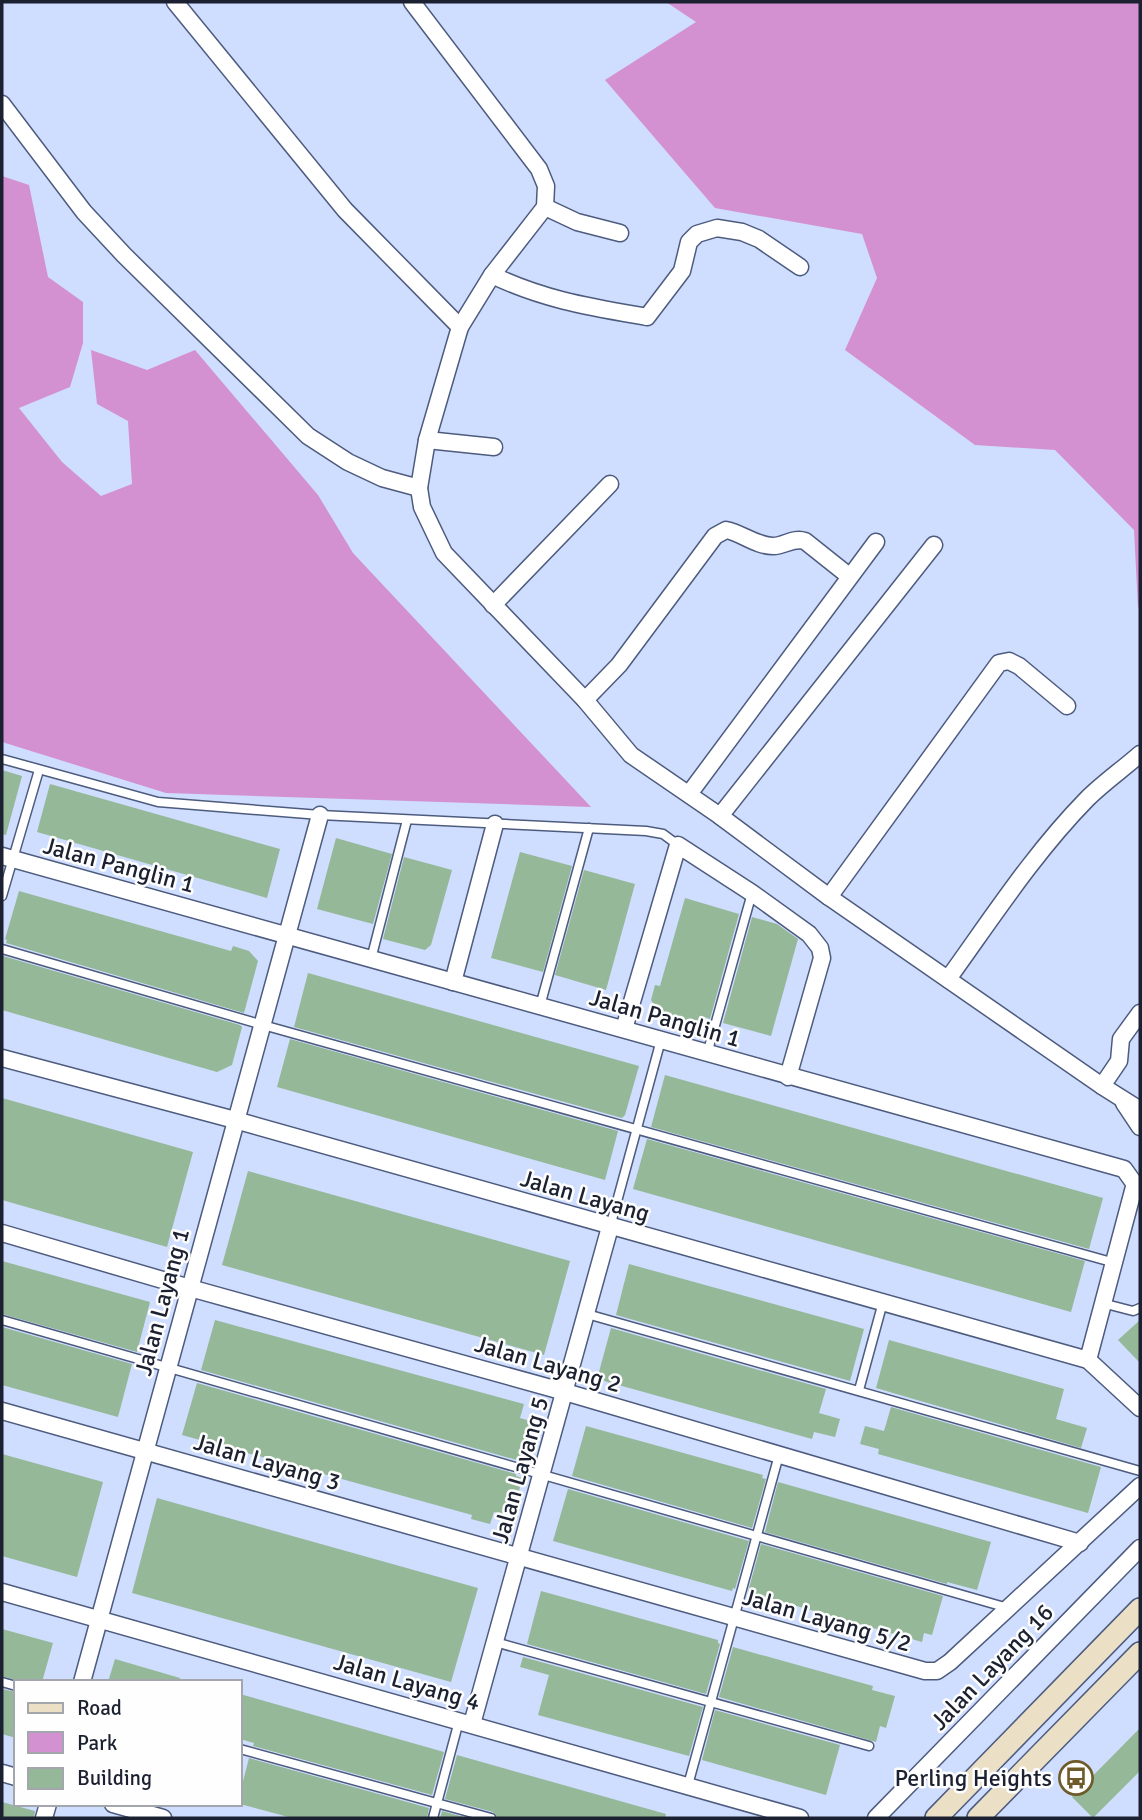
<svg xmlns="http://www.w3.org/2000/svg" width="1142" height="1820" viewBox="0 0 1142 1820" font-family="Signika,sans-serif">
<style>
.green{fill:#d391d2}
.building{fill:#95b898}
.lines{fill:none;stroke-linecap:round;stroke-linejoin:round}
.service-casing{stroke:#4d5b7e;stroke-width:11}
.minor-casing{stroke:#4d5b7e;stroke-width:19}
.secondary-casing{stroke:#4d5b7e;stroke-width:24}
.service{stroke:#fff;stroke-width:8}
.minor{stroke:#fff;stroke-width:16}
.secondary{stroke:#ebe0c6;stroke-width:21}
.labels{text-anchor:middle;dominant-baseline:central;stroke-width:5;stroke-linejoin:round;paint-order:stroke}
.street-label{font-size:24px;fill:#1b2130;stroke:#fefefe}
.poi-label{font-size:24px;fill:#1b2130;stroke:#fefefe;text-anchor:end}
</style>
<rect width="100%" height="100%" fill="#cfddfe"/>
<g class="green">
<polygon points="666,2 1140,2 1140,609 1138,607 1134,530 1055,450 975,445 845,350 877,278 862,234 715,208 605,80 696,22"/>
<polygon points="2,176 29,185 48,277 83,302 83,343 70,387 19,408 62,462 101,496 132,484 128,421 97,404 91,350 147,370 195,350 318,495 353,553 591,807 166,793 2,742"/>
</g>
<g class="building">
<polygon points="2,770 22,776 6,835 2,834"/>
<polygon points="50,784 280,849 267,898 37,832"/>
<polygon points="336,838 392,854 373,924 317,909"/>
<polygon points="520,852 572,866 543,972 491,958"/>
<polygon points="404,857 452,870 431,945 425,950 383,939"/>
<polygon points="584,870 635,884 606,990 555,975"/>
<polygon points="19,891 231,951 233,946 249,951 258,961 244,1013 6,943 7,940 5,939"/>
<polygon points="685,898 739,914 710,1019 704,1017 701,1028 662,1017 651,1000 655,985 660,986"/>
<polygon points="752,917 777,924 798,939 771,1036 723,1023"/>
<polygon points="3,956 240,1025 242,1027 232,1065 217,1072 2,1010"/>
<polygon points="308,973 639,1066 625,1115 622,1118 294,1027"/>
<polygon points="290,1039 618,1131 605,1180 277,1087"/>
<polygon points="665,1075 1103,1198 1089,1249 651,1127"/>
<polygon points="2,1098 193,1152 167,1247 2,1200"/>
<polygon points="647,1139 1085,1261 1071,1312 633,1189"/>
<polygon points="248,1171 570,1261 544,1355 222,1265"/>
<polygon points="2,1261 150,1302 137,1352 2,1314"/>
<polygon points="629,1264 864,1329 850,1381 616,1315"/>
<polygon points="215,1320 524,1404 520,1418 531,1421 520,1461 201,1370"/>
<polygon points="1140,1320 1140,1363 1118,1340"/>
<polygon points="2,1327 132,1364 118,1417 2,1385"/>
<polygon points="611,1328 826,1389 819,1413 840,1419 835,1437 814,1432 812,1439 597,1379"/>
<polygon points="889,1340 1064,1389 1056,1419 1087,1428 1081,1448 876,1388"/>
<polygon points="197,1383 516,1474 516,1476 522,1478 519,1491 514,1490 506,1515 494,1512 490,1524 471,1519 472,1515 182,1435"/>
<polygon points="891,1407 1101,1467 1088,1513 878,1454 879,1449 860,1444 865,1426 884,1431"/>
<polygon points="586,1426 763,1475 762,1478 766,1479 752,1528 572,1476"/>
<polygon points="2,1454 103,1482 77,1577 2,1556"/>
<polygon points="778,1482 991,1542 977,1590 947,1582 947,1584 765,1532"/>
<polygon points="568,1489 749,1541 735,1589 733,1588 732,1591 553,1541"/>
<polygon points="157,1498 478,1588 451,1682 132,1593"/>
<polygon points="761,1544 943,1596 932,1635 924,1633 922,1642 748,1592"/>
<polygon points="541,1591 718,1640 718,1643 720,1644 706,1694 527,1644"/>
<polygon points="2,1629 53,1643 42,1682 21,1682 2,1676"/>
<polygon points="733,1647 873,1686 872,1690 895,1696 886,1728 880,1726 876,1742 719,1697"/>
<polygon points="523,1657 703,1707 689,1756 538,1715 549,1675 520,1667"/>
<polygon points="115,1659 180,1678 179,1682 108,1682"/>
<polygon points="2,1689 16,1692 16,1738 2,1734"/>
<polygon points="240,1694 444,1752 432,1795 253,1746 254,1743 240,1739"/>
<polygon points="715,1710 840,1745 826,1795 702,1760"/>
<polygon points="1140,1728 1140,1771 1093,1818 1072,1797"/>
<polygon points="457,1755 666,1814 665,1818 497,1818 493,1812 445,1799"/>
<polygon points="249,1758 429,1808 427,1818 292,1818 240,1804 240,1793"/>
<polygon points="2,1802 35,1811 34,1818 2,1818"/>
<polygon points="442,1811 467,1818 440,1818"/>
</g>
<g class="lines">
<g class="service-casing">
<g id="service">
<polyline points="2,759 158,802 320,815 646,831 663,834 678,845"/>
<polyline points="2,896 39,770"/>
<polyline points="2,949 263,1025 1115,1263"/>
<polyline points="371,959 407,820"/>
<polyline points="540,1006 589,828"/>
<polyline points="707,1054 752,893"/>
<polyline points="610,1227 661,1040"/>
<polyline points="1102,1303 1133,1311 1140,1308"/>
<polyline points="587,1314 1140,1471"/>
<polyline points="2,1320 1008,1608"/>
<polyline points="859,1390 883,1302"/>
<polyline points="495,1642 869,1746"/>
<polyline points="2,1682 16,1686"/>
<polyline points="240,1749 491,1818"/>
<polyline points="688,1785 779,1455"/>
<polyline points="433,1818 459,1721"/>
</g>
</g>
<g class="minor-casing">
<g id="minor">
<polyline points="175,2 345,210 460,327 427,440 419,488"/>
<polyline points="412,2 539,169 546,186 545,207 492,275 460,327"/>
<polyline points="2,104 84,212 124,255 308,436 348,462 382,478 419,488 422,507 444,553 585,700 631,755 720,816 829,897 1102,1086 1140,1110"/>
<polyline points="545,207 577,222 620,233"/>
<path d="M492,275c52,25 98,32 155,42l35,-46 7,-29 8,-8 20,-6 25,4 17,7 41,28"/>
<polyline points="427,440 494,447"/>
<polyline points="493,605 610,484"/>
<path d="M585,700l34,-35 96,-129 11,-6c16,3 30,16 47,16 12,0 20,-9 32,-5l44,35"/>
<polyline points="689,794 876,542"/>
<polyline points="720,816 934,545"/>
<polyline points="2,856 1124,1169 1134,1183 1134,1187 1088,1360"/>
<polyline points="829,897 999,663 1009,661 1019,666 1067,706"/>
<path d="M948,979c44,-61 86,-126 139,-180 16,-16 36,-30 53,-45"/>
<polyline points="453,982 495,824"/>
<polyline points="624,1029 678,845 752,893 809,934 820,948 822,958 788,1077"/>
<polyline points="2,1058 235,1120 1088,1360 1140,1408"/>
<polyline points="1102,1086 1119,1061 1121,1039 1140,1013"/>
<polyline points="1124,1103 1140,1127"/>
<polyline points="2,1233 190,1288 565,1392 1080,1543"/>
<polyline points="2,1411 925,1671 937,1671 950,1662 1140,1486"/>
<polyline points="2,1592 800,1818"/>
<polyline points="82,1682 320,815"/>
<polyline points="472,1724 610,1227"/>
<polyline points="2,1773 16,1777"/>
<polyline points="113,1804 163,1818"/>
<polyline points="44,1818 48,1804"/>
<polyline points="876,1818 1140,1548"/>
</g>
</g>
<g class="secondary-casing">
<g id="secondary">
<polyline points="936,1818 1140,1609"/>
<polyline points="978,1818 1140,1653"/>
</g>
</g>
<use href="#service" class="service"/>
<use href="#minor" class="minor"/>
<use href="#secondary" class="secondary"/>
</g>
<defs>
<g id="bus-ring" transform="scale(1.75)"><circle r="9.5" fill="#fefefe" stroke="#6f5b2a" stroke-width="1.5"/><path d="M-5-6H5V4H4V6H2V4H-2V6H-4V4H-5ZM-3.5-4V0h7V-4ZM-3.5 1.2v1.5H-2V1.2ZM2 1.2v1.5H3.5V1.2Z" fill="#6f5b2a"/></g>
</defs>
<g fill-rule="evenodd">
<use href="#bus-ring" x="1076" y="1778"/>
</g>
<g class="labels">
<g class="street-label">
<text transform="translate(119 865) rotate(15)">Jalan Panglin 1</text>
<text transform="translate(665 1018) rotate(16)">Jalan Panglin 1</text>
<text transform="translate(585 1196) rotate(16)">Jalan Layang</text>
<text transform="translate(162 1302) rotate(-75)">Jalan Layang 1</text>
<text transform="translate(548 1364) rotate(16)">Jalan Layang 2</text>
<text transform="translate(267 1462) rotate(16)">Jalan Layang 3</text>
<text transform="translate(520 1470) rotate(-74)">Jalan Layang 5</text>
<text transform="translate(827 1620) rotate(16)">Jalan Layang 5/2</text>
<text transform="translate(992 1667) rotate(-46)">Jalan Layang 16</text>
<text transform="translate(407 1682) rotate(16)">Jalan Layang 4</text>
</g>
<g class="poi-label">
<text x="1052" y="1778">Perling Heights</text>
</g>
</g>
<rect width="1142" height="1820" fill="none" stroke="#1b2130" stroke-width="7"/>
<rect x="14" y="1680" width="228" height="126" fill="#fefefe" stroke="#a3a6ac" stroke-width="2"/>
<rect x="28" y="1703" width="35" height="10" fill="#ebe0c6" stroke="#a3a6ac" stroke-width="2"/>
<text x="77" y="1715" font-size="21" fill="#1b2130">Road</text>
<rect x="28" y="1732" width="35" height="21" fill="#d391d2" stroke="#a3a6ac" stroke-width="2"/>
<text x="77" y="1750" font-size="21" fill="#1b2130">Park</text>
<rect x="28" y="1768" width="35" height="21" fill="#95b898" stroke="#a3a6ac" stroke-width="2"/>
<text x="77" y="1785" font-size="21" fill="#1b2130">Building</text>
</svg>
